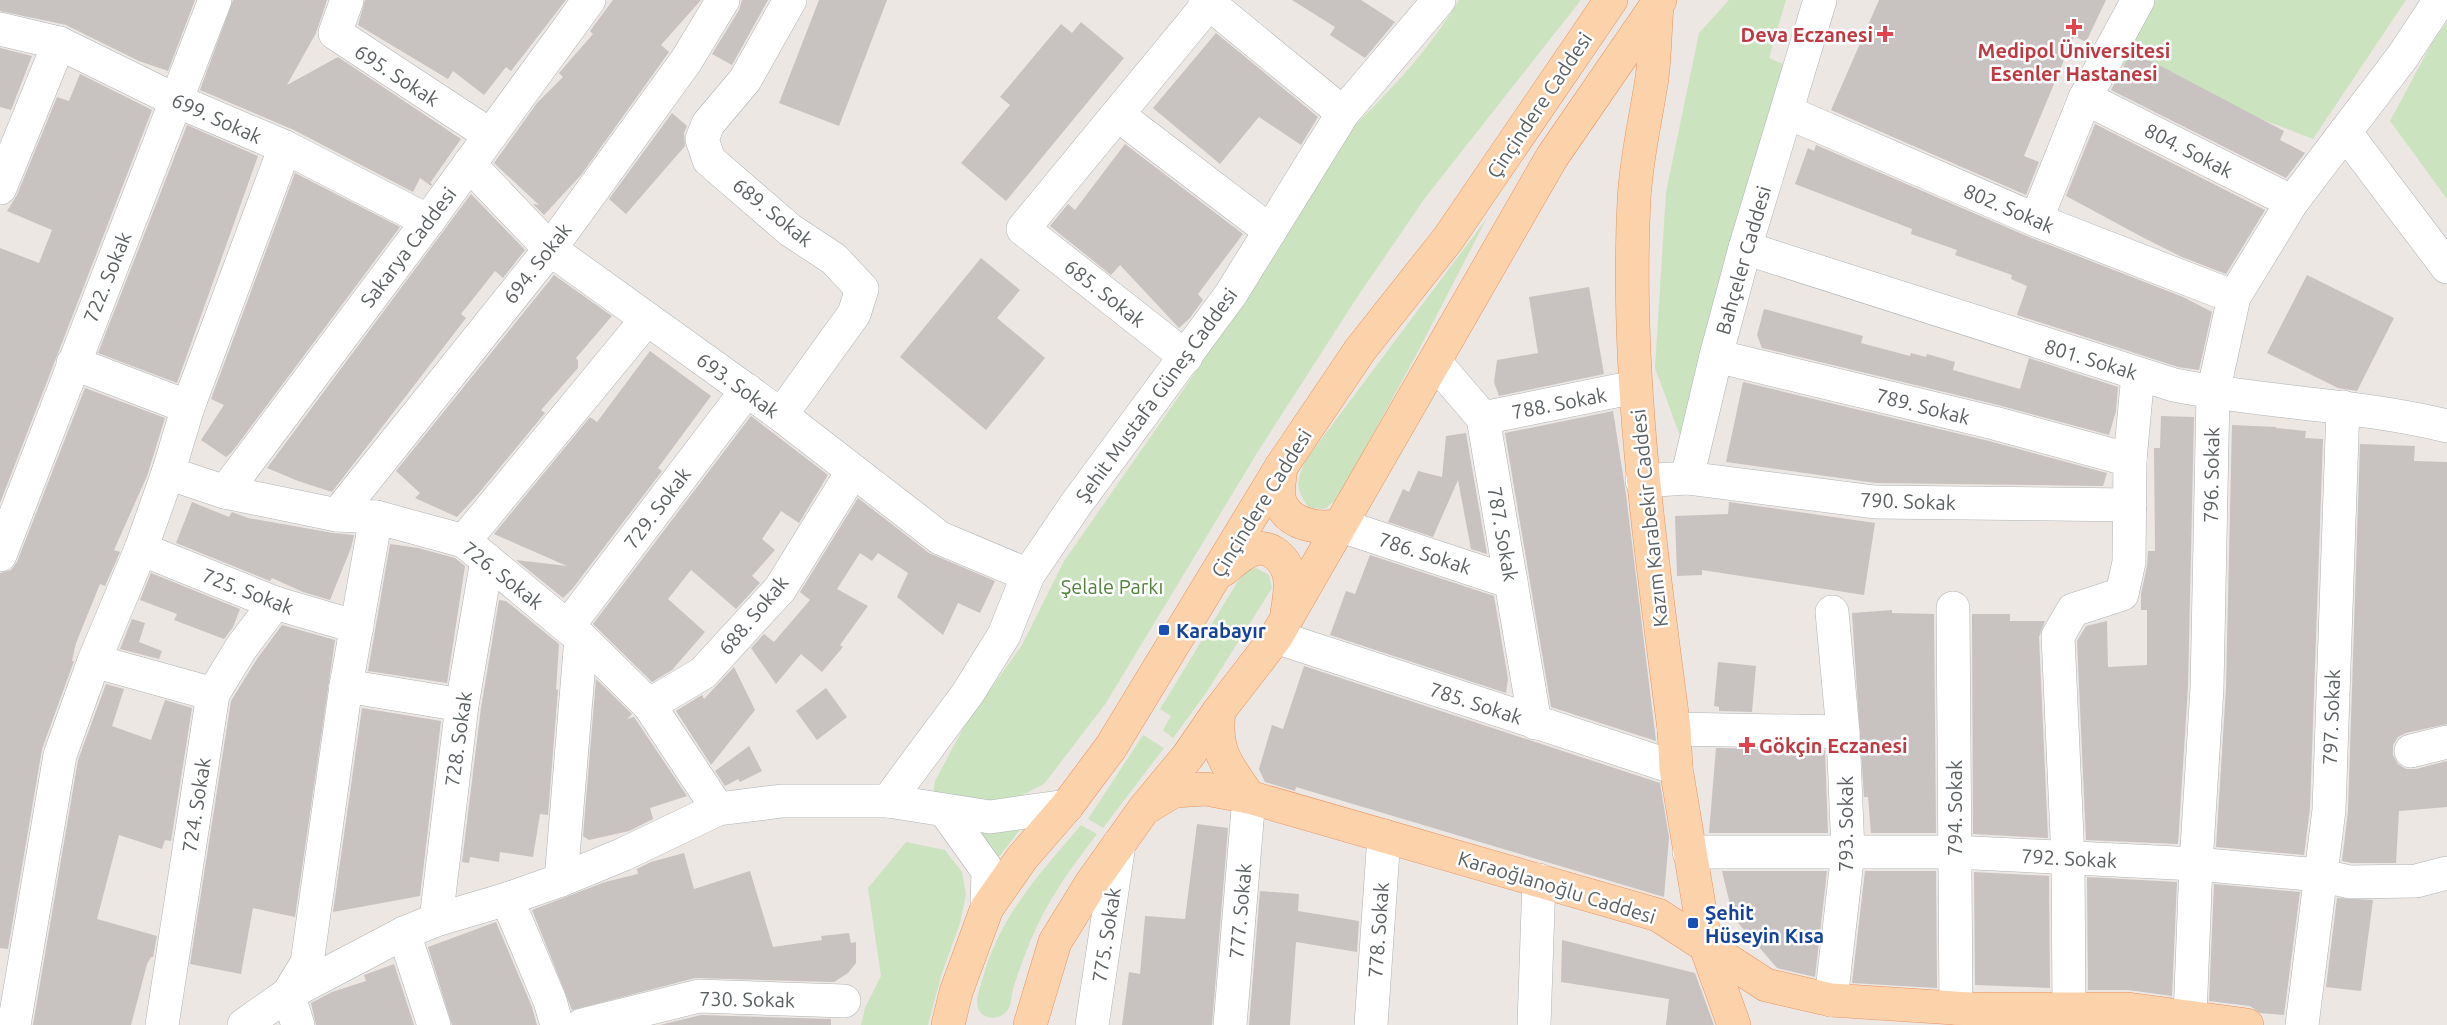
<svg xmlns="http://www.w3.org/2000/svg" width="2447" height="1025" viewBox="0 0 2447 1025" font-family="Ubuntu,sans-serif">
<style>
.green{fill:#cce3c0}
.building{fill:#c8c2c0}
.lines{fill:none;stroke-linecap:round;stroke-linejoin:round}
.minor-casing{stroke:#aeb3b5;stroke-width:34}
.major-casing{stroke:#ea935f;stroke-width:34}
.minor{stroke:#fff;stroke-width:33}
.major{stroke:#fbd2aa;stroke-width:33}
.health-dot{fill:#e0444e;stroke:#fff;stroke-width:2}
.transit-dot{fill:#1a4fb4;stroke:#fff;stroke-width:2}
.labels{text-anchor:middle;dominant-baseline:central;stroke-width:5;stroke-linejoin:round;paint-order:stroke}
.health-label{font-size:20px;font-weight:bold;fill:#be3a42;stroke:#fff;text-anchor:end}
.street-label{font-size:20px;fill:#5b6163;stroke:#fff}
.park-label{font-size:20px;fill:#508339;stroke:#fff}
.transit-label{font-size:20px;font-weight:bold;fill:#164399;stroke:#fff;text-anchor:start}
</style>
<rect width="100%" height="100%" fill="#ede7e3"/>
<g class="green">
<path d="M1459,0h122l-156,198 -69,101 -99,154 -151,250 -62,81 -35,18 -76,-8 2,-13 30,-56 57,-80 42,-84 122,-175 169,-261c39,-38 76,-78 104,-125z"/>
<polygon points="1729,0 1786,0 1769,58 1802,72 1686,452 1655,368 1666,192 1699,33"/>
<polygon points="2125,0 2406,0 2313,139 2095,55"/>
<polygon points="2447,22 2447,199 2390,121 2432,43"/>
<path d="M1487,218l-73,141 -76,139 -13,11 -16,-1c-14,-20 -13,-25 -4,-47z"/>
<polygon points="1256,568 1269,575 1272,588 1206,693 1173,738 1163,730 1171,716 1160,709 1241,576 1248,570"/>
<polygon points="1143,735 1164,748 1103,828 1088,819"/>
<path d="M1081,825l16,9c-26,34 -51,68 -67,108 -6,15 -12,31 -17,47 -2,7 -1,16 -6,22 -7,9 -24,10 -29,-3 -3,-9 2,-19 4,-27 17,-65 57,-106 99,-156z"/>
<polygon points="1022,827 996,861 976,829"/>
<polygon points="906,842 945,850 962,872 966,894 960,923 942,973 928,1025 861,1025 865,1008 881,976 868,888"/>
</g>
<g class="building">
<polygon points="0,0 195,0 168,71 139,61 66,25 0,11"/>
<polygon points="233,0 327,0 316,33 287,85 338,57 461,139 430,183 432,184 431,186 420,178 413,192 294,130 200,90"/>
<polygon points="365,0 566,0 511,71 506,67 484,95 453,71 448,79 358,25"/>
<polygon points="613,0 701,0 661,45 669,52 581,175 544,215 533,204 539,205 494,163 537,103 563,77 559,73 593,34 590,31"/>
<polygon points="742,0 768,0 732,65 712,54 739,10"/>
<polygon points="819,0 887,0 839,126 779,103"/>
<polygon points="1292,0 1361,0 1395,22 1365,58 1330,35 1335,27"/>
<polygon points="1879,0 2106,0 2086,42 2074,36 2024,156 2039,162 2026,195 1831,110"/>
<polygon points="1081,22 1124,58 1006,201 961,163 1010,105 1000,97 1061,24 1072,33"/>
<polygon points="1216,33 1318,117 1301,145 1259,117 1220,164 1153,108"/>
<polygon points="0,48 32,56 11,110 0,107"/>
<polygon points="2132,51 2284,131 2280,140 2305,153 2286,178 2111,90"/>
<polygon points="80,74 152,110 0,503 0,248 39,263 52,230 7,211 17,195 57,97 69,101"/>
<polygon points="672,113 687,126 684,133 685,146 626,214 609,199"/>
<polygon points="2095,124 2265,210 2226,274 2182,257 2144,238 2066,196"/>
<polygon points="187,125 258,156 177,383 98,353"/>
<polygon points="1125,144 1243,234 1198,294 1203,300 1190,318 1179,328 1120,265 1111,275 1050,226 1068,204 1075,210"/>
<polygon points="1816,145 2029,237 2183,297 2212,312 2199,370 2178,367 2017,315 2027,286 2011,279 2012,275 1955,255 1957,250 1911,234 1912,229 1795,184 1808,148 1814,151"/>
<polygon points="295,173 400,227 232,452 226,457 201,440 224,405 211,399"/>
<polygon points="471,194 525,250 503,278 495,271 461,314 466,318 332,492 298,481 267,468"/>
<polygon points="981,258 1020,290 997,318 1045,358 986,430 900,357"/>
<polygon points="554,275 612,316 576,358 578,361 578,368 541,410 545,413 478,494 457,517 415,498 420,493 396,471"/>
<polygon points="2307,275 2394,318 2357,391 2338,388 2267,353"/>
<polygon points="1589,287 1604,374 1499,396 1494,382 1497,360 1538,353 1529,297"/>
<polygon points="1764,309 1863,336 1861,343 1910,356 1911,353 1926,357 1927,354 1955,362 1953,370 2020,389 2029,358 2118,387 2116,411 2109,435 1998,405 1762,348 1757,335"/>
<polygon points="650,351 711,396 658,468 662,471 573,588 563,598 516,560 567,566 494,534 590,417 597,422"/>
<polygon points="1743,382 1989,441 2107,473 2103,486 1876,483 1726,462"/>
<polygon points="85,388 165,418 147,476 114,550 120,552 105,586 100,584 76,643 72,661 74,661 42,749 8,949 0,948 0,573 11,570 17,562"/>
<polygon points="1613,411 1626,494 1656,741 1551,707 1505,433"/>
<polygon points="751,416 828,475 799,523 781,511 762,539 775,550 752,576 760,583 736,609 691,570 668,599 705,632 672,670 652,682 593,624"/>
<polygon points="2161,416 2194,417 2188,687 2178,844 2086,840 2077,641 2086,626 2107,621 2108,667 2147,665 2147,610 2141,610 2141,594 2147,566 2148,551 2155,551 2154,448 2160,448"/>
<polygon points="2232,425 2276,427 2276,428 2306,431 2305,438 2323,439 2310,808 2304,855 2216,847 2226,688"/>
<polygon points="1466,433 1487,554 1471,549 1458,480 1433,537 1388,522 1403,489 1409,492 1418,471 1442,477 1446,436"/>
<polygon points="2360,444 2415,446 2414,461 2447,462 2447,724 2406,733 2398,737 2393,745 2393,755 2398,764 2406,769 2416,769 2447,761 2447,807 2399,811 2396,863 2352,863 2342,861 2348,811"/>
<polygon points="858,498 929,553 995,581 980,613 958,603 943,635 897,597 908,573 878,553 872,561 860,553 837,589 868,606 840,645 843,647 822,672 801,654 776,684 751,648 764,634 774,642 810,600 800,592"/>
<polygon points="192,502 229,517 232,512 248,518 333,533 354,535 351,548 330,600 303,592 272,578 270,581 176,543"/>
<polygon points="1729,502 1875,523 1864,595 1702,570 1702,575 1677,576 1675,516 1728,514"/>
<polygon points="390,544 418,548 455,558 465,566 447,683 368,671"/>
<polygon points="1370,555 1494,596 1508,679 1506,693 1330,635 1346,591 1355,594"/>
<polygon points="151,573 240,609 233,627 224,639 174,620 177,614 140,600"/>
<polygon points="499,600 506,601 559,644 556,690 558,689 548,815 540,814 533,857 500,852 499,862 470,857 469,863 462,862 481,708"/>
<polygon points="1892,610 1892,613 1934,614 1936,833 1871,833 1868,797 1864,797 1852,613"/>
<polygon points="1972,614 2010,614 2010,621 2045,621 2039,637 2048,838 1973,834"/>
<polygon points="132,619 145,623 139,642 162,651 159,659 120,649"/>
<polygon points="282,625 335,640 295,917 253,908 241,974 190,964 231,701 257,659"/>
<polygon points="1718,662 1756,666 1752,712 1719,711 1719,707 1714,706"/>
<polygon points="1304,666 1660,783 1669,837 1664,897 1296,787 1295,791 1265,782 1259,769 1272,725 1283,729"/>
<polygon points="734,667 755,710 711,765 676,711 702,695 704,699"/>
<polygon points="596,679 632,714 627,719 634,717 687,796 650,808 653,819 629,831 589,840 583,836"/>
<polygon points="106,684 124,689 112,726 151,740 165,700 192,708 171,841 165,840 162,849 119,835 97,919 157,936 153,957 151,957 147,964 131,1025 33,1025 78,760"/>
<polygon points="826,688 847,717 817,740 796,711"/>
<polygon points="362,708 441,721 420,896 333,912"/>
<polygon points="749,746 762,771 740,782 738,779 725,786 715,771"/>
<polygon points="1716,748 1825,750 1828,833 1709,833"/>
<polygon points="1197,824 1228,828 1212,1025 1122,1025 1129,972 1140,974 1145,916 1185,919"/>
<polygon points="684,853 694,889 750,871 773,947 822,940 821,936 849,933 851,943 856,942 856,963 848,973 834,982 695,978 572,1010 532,910 605,882 638,874 637,869 651,862"/>
<polygon points="1722,871 1827,871 1815,977 1777,968 1733,917"/>
<polygon points="1865,871 1936,871 1937,988 1852,983"/>
<polygon points="1974,872 2049,876 2050,988 1975,985"/>
<polygon points="2087,877 2177,882 2172,996 2128,990 2088,990"/>
<polygon points="2214,884 2300,892 2284,1015 2260,1013 2250,1006 2209,1001"/>
<polygon points="1260,891 1299,894 1298,911 1359,921 1357,952 1296,942 1290,1025 1249,1025"/>
<polygon points="2337,898 2373,900 2361,991 2326,987"/>
<polygon points="496,922 532,1007 537,1025 452,1025 428,947"/>
<polygon points="1562,940 1695,973 1714,1025 1666,1025 1669,999 1561,982"/>
<polygon points="394,964 414,1025 316,1025 311,1003 332,992 366,981 364,975"/>
<polygon points="701,1015 831,1019 831,1025 660,1025"/>
</g>
<g class="lines">
<g class="minor-casing">
<g id="minor">
<polyline points="347,0 335,33 490,135"/>
<polyline points="1205,0 1343,113"/>
<polyline points="0,29 59,43 177,101 285,147 428,221"/>
<polyline points="2085,98 2292,202"/>
<polyline points="1787,112 2036,220 2234,297"/>
<polyline points="1118,115 1270,231"/>
<polyline points="2345,132 2447,267"/>
<polyline points="469,164 550,249 781,415 940,538 1028,575"/>
<polyline points="0,188 59,43"/>
<polyline points="2036,220 2085,98 2138,0"/>
<path d="M1745,248l429,137c91,18 183,19 273,41"/>
<polyline points="1716,356 1994,423 2130,460"/>
<polyline points="1186,357 1023,229 1210,2"/>
<polyline points="1435,362 1483,418 1535,723"/>
<polyline points="73,363 188,407"/>
<polyline points="781,415 854,314 862,289 834,259 790,230 709,160 702,139 708,124 745,80 790,0"/>
<polyline points="1483,418 1635,387"/>
<polyline points="168,473 225,492 337,515 376,517 464,541 581,638 649,705 718,809"/>
<polyline points="1687,478 1875,502 2130,505"/>
<polyline points="1642,481 1687,478 1716,356 1745,248 1820,0"/>
<polyline points="225,492 428,221 589,0"/>
<polyline points="337,515 550,249 686,61 723,0"/>
<polyline points="1339,525 1511,582"/>
<polyline points="464,541 647,319"/>
<polyline points="141,549 275,603 357,627"/>
<polyline points="0,555 215,0"/>
<polyline points="1953,608 1956,1008"/>
<polyline points="568,626 747,390"/>
<polyline points="1276,637 1676,768"/>
<polyline points="94,661 213,694"/>
<polyline points="346,686 462,705"/>
<polyline points="649,705 703,673 780,589 853,471"/>
<polyline points="1674,729 1843,732"/>
<polyline points="2411,751 2447,742"/>
<polyline points="888,801 968,693 1004,635 1028,575 1076,504 1231,294 1343,113 1439,0"/>
<polyline points="945,811 988,871 987,908"/>
<polyline points="1689,852 1954,852 2196,864 2319,875 2350,882 2416,881 2447,873"/>
<polyline points="561,880 581,638"/>
<polyline points="507,899 550,1001 557,1025"/>
<polyline points="436,920 462,705 487,560"/>
<polyline points="404,933 434,1025"/>
<polyline points="1831,1000 1848,852 1843,732 1832,612"/>
<polyline points="2069,1008 2068,859 2058,636 2073,610 2122,594 2129,562 2130,460 2138,374"/>
<polyline points="2190,1017 2196,864 2207,688 2213,393 2234,297 2292,202 2403,56 2440,0"/>
<polyline points="14,1025 60,755 94,661 141,549 168,473 188,407 285,147"/>
<polyline points="162,1025 213,694 241,648 275,603"/>
<polyline points="244,1025 288,994 404,933 436,920 507,899 561,880 624,854 718,809 782,801 888,801 990,817 1067,806"/>
<polyline points="298,1025 288,994 307,963 346,686 376,517"/>
<polyline points="582,1025 699,996 844,1001"/>
<polyline points="1092,1025 1119,844"/>
<polyline points="1230,1025 1249,797"/>
<polyline points="1371,1025 1384,836"/>
<polyline points="1534,1025 1539,880"/>
<polyline points="2302,1025 2329,810 2343,407"/>
</g>
</g>
<g class="major-casing">
<g id="major">
<path d="M1657,6c-2,24 -2,48 -5,72 -6,40 -16,81 -18,122 -9,177 17,353 40,529l2,39 30,179 28,78"/>
<path d="M1281,467c-1,12 -5,26 0,37 9,21 39,26 58,21"/>
<path d="M1223,570c9,-7 20,-18 32,-21 5,-2 13,0 18,3 22,14 18,38 14,61"/>
<path d="M1219,711c-5,42 8,53 30,86"/>
<polyline points="1149,806 1174,791 1206,789 1249,797 1658,915 1766,985 1831,1000 1969,1009 2128,1009 2247,1025"/>
<polyline points="948,1025 956,992 987,908 1022,858 1067,806 1111,747 1281,467 1360,350 1448,239 1611,0"/>
<polyline points="1030,1025 1055,942 1092,882 1144,809 1188,756 1219,711 1276,637 1552,157 1660,0"/>
</g>
</g>
<use href="#minor" class="minor"/>
<use href="#major" class="major"/>
</g>
<g class="health-dot">
<path d="M2071 18h6v6h6v6h-6v6h-6v-6h-6v-6h6z"/>
<path d="M1882 25h6v6h6v6h-6v6h-6v-6h-6v-6h6z"/>
<path d="M1744 736h6v6h6v6h-6v6h-6v-6h-6v-6h6z"/>
</g>
<g class="transit-dot">
<rect x="1158" y="624" width="12" height="12" rx="3"/>
<rect x="1687" y="917" width="12" height="12" rx="3"/>
</g>
<g class="labels">
<g class="health-label">
<text x="1873" y="34">Deva Eczanesi</text>
<text x="2074" y="50" text-anchor="middle">Medipol Üniversitesi<tspan x="2074" dy="23">Esenler Hastanesi</tspan></text>
<text x="1759" y="745" text-anchor="start">Gökçin Eczanesi</text>
</g>
<g class="street-label">
<text transform="translate(397 75) rotate(33)">695. Sokak</text>
<text transform="translate(1539 105) rotate(-56)">Çinçindere Caddesi</text>
<text transform="translate(217 118) rotate(24)">699. Sokak</text>
<text transform="translate(2189 150) rotate(27)">804. Sokak</text>
<text transform="translate(2009 208) rotate(23)">802. Sokak</text>
<text transform="translate(773 212) rotate(39)">689. Sokak</text>
<text transform="translate(408 247) rotate(-53)">Sakarya Caddesi</text>
<text transform="translate(1743 260) rotate(-74)">Bahçeler Caddesi</text>
<text transform="translate(537 263) rotate(-52)">694. Sokak</text>
<text transform="translate(107 277) rotate(-68)">722. Sokak</text>
<text transform="translate(1105 293) rotate(38)">685. Sokak</text>
<text transform="translate(2091 359) rotate(17)">801. Sokak</text>
<text transform="translate(738 385) rotate(36)">693. Sokak</text>
<text transform="translate(1156 395) rotate(-54)">Şehit Mustafa Güneş Caddesi</text>
<text transform="translate(1559 403) rotate(-11)">788. Sokak</text>
<text transform="translate(1923 406) rotate(14)">789. Sokak</text>
<text transform="translate(2211 475) rotate(-89)">796. Sokak</text>
<text transform="translate(1908 501) rotate(2)">790. Sokak</text>
<text transform="translate(1261 503) rotate(-58)">Çinçindere Caddesi</text>
<text transform="translate(657 508) rotate(-53)">729. Sokak</text>
<text transform="translate(1649 518) rotate(-96)">Kazım Karabekir Caddesi</text>
<text transform="translate(1503 534) rotate(80)">787. Sokak</text>
<text transform="translate(1425 553) rotate(18)">786. Sokak</text>
<text transform="translate(503 575) rotate(38)">726. Sokak</text>
<text transform="translate(248 591) rotate(21)">725. Sokak</text>
<text transform="translate(753 615) rotate(-50)">688. Sokak</text>
<text transform="translate(1476 703) rotate(18)">785. Sokak</text>
<text transform="translate(2331 717) rotate(-88)">797. Sokak</text>
<text transform="translate(458 739) rotate(-82)">728. Sokak</text>
<text transform="translate(196 805) rotate(-81)">724. Sokak</text>
<text transform="translate(1954 808) rotate(-90)">794. Sokak</text>
<text transform="translate(1845 824) rotate(-90)">793. Sokak</text>
<text transform="translate(2069 858) rotate(3)">792. Sokak</text>
<text transform="translate(1557 887) rotate(17)">Karaoğlanoğlu Caddesi</text>
<text transform="translate(1240 911) rotate(-85)">777. Sokak</text>
<text transform="translate(1378 930) rotate(-86)">778. Sokak</text>
<text transform="translate(1106 935) rotate(-81)">775. Sokak</text>
<text transform="translate(747 999) rotate(1)">730. Sokak</text>
</g>
<g class="park-label">
<text x="1112" y="586">Şelale Parkı</text>
</g>
<g class="transit-label">
<text x="1176" y="630">Karabayır</text>
<text x="1705" y="912">Şehit<tspan x="1705" dy="23">Hüseyin Kısa</tspan></text>
</g>
</g>
</svg>
